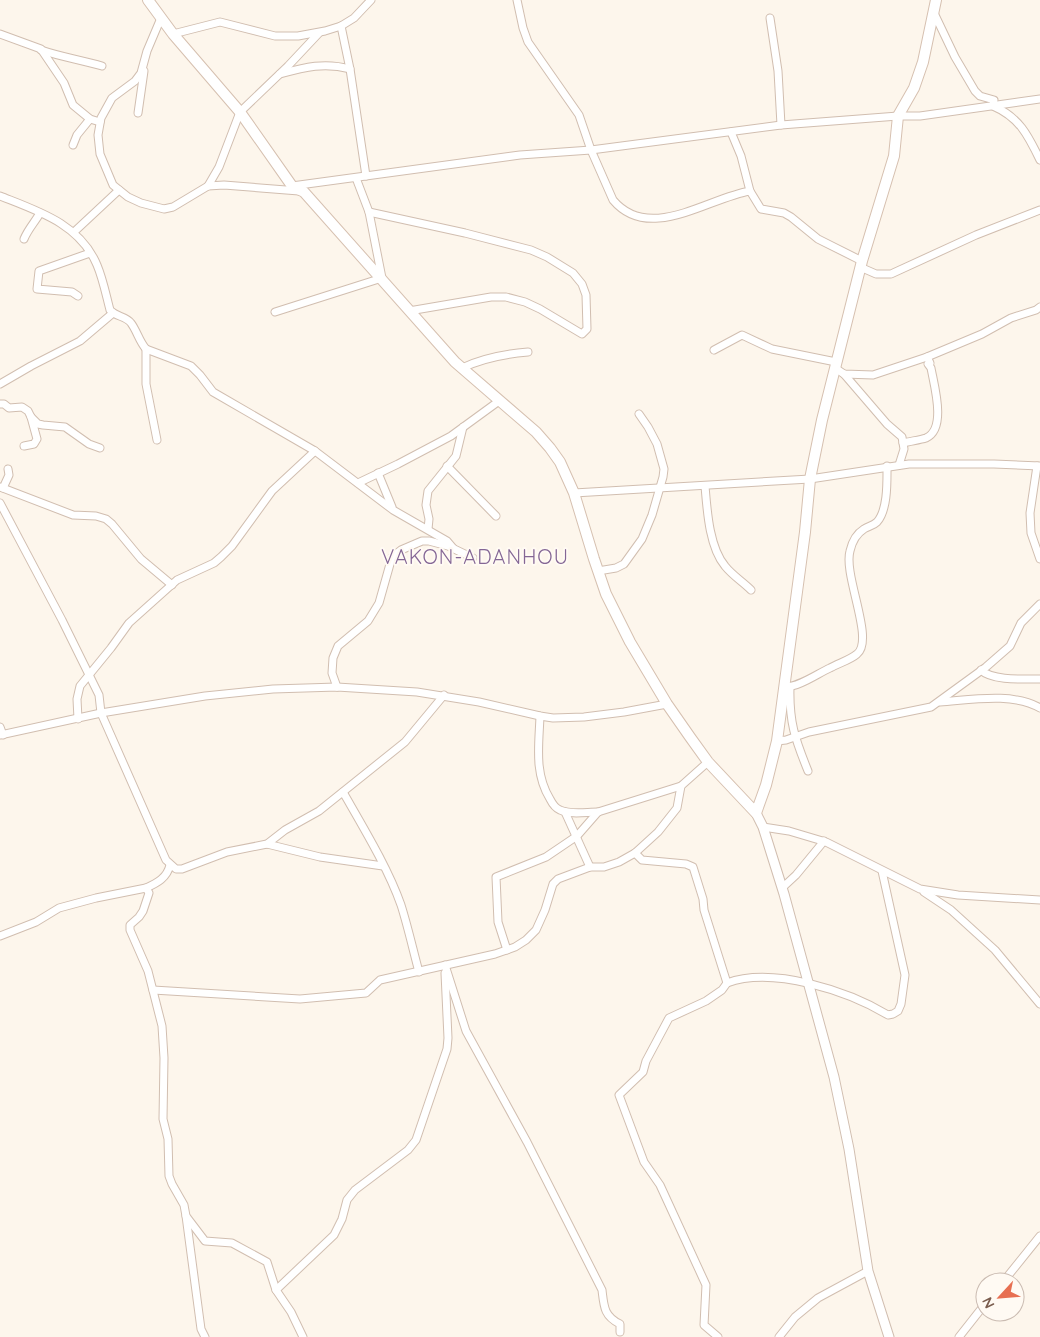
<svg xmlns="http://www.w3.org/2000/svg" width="1040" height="1337" viewBox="0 0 1040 1337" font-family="Quicksand,sans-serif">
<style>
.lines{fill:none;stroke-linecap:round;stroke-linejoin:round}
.minor-casing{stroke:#d1beb0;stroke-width:9}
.tertiary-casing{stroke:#d1beb0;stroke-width:11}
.secondary-casing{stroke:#d6c0b0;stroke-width:12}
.minor{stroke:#fff;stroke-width:7}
.tertiary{stroke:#fff;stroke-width:9}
.secondary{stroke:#fff;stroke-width:10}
.labels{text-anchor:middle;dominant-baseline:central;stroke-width:4;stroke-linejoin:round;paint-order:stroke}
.quarter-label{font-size:20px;letter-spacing:1px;fill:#846695;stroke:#fffaf3}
</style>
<rect width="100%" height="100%" fill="#fdf6ec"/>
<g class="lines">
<g class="minor-casing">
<g id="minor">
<path d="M517,0l6,28 5,14 51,73 12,35 22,50c36,43 95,-2 137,-9"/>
<path d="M934,13l21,44 20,34 5,5 14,4 -1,6c26,11 35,29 47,54"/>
<polyline points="161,18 147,51 141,73 135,81 112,98 101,118 98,135 100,154 113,185 128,197 141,203 164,209 173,207 208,186 224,185 299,191"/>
<polyline points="770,18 778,71 781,125"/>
<polyline points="341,26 350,69 366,176"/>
<polyline points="0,34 41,49 64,83 73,105 90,119 100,122"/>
<polyline points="173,34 220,22 275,36 298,36 325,31 341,26 354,18 371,0"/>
<path d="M41,50c20,7 41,10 61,16"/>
<path d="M280,74c25,-7 45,-12 70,-5"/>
<polyline points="138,113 144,71"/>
<polyline points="731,132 741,156 750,191 761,209 784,213 791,217 818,239 862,261"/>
<polyline points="73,145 77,135 90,119"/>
<polyline points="208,186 219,167 240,112 288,66 319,33"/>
<polyline points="292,186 520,155 591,150 781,125 898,116 920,116 1040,99"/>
<path d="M0,196c38,15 80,28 97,69 6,14 9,30 13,45 6,7 16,6 21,13 6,8 8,18 15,26l45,17 9,9 13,17 102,59 78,59 54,31 6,7"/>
<polyline points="369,212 465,233 531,250 547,257 573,273 582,284 586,295 587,329 582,334 540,309 525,302 506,297 491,297 409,311"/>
<polyline points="74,232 119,190"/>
<path d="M24,239c4,-10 11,-17 16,-26"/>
<polyline points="860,267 876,274 891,274 976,235 1040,210"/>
<polyline points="78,296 72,292 37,289 39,271 90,253"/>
<polyline points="275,312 382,278 369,212 356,178"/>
<polyline points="146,349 146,384 157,440"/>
<polyline points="714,350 742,335 772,349 836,362"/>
<path d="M462,368c21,-10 42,-14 66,-16"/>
<polyline points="835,368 844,374 873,375 927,357 982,334 1011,318 1036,310 1040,307"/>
<polyline points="844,374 887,424 902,437 904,449 899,465"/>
<polyline points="0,384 31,366 80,341 113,313"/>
<polyline points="0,404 4,404 9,408 22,407 28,411 31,417 37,439 34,444 24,446"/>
<polyline points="31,417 38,424 43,425 65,427 89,444 100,448"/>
<path d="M903,443c8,-2 17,-3 23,-5 21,-9 8,-53 5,-70l-3,-4 2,-1 -3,-6"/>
<polyline points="447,466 496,516"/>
<polyline points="1037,466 1030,513 1031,533 1040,559"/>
<polyline points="378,473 392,507"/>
<polyline points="358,483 398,464 451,436 499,401"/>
<path d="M705,486c2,23 4,61 20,80 7,9 18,16 26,24"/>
<polyline points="0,487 73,515 96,516 106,519 112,524 141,559 172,585"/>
<polyline points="3,488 9,475 8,469"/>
<polyline points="574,493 810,479 909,464 994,464 1040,466"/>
<polyline points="0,503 62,620 99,695 101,713 166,860 176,869 182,869 227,852 267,844 285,830 319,811 405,742 444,695"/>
<polyline points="428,529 429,519 426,505 428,491 456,456 463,427"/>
<polyline points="598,571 616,568 624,564 642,539 652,515 663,477 664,469 657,444 648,427 639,414"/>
<path d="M981,670c11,11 43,9 59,9"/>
<polyline points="337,687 332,673 333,658 338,646 368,621 379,603 392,557 401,550 422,541 429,541 448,546 473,558"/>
<path d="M785,687c14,0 32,-13 45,-19 9,-5 20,-8 27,-14 18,-14 -14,-79 -7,-103 2,-9 6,-17 14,-22 4,-3 9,-3 13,-7 11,-12 10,-41 10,-56"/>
<path d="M790,687c-1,35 5,52 18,84"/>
<path d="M940,702c30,-2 73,-10 100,6"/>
<path d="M540,716c-1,29 -6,57 10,83 2,4 5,9 10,11 11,5 26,2 38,2"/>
<polyline points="78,719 77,699 80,686 111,648 129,623 177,580 214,563 221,557 232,546 272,491 315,451"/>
<polyline points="0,727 3,735"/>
<polyline points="0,735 101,713 205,696 273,689 337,687 417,692 479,702 540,716 553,718 584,717 624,712 667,704"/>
<polyline points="777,741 786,740 809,732 931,707 986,667 1010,646 1021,623 1040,604"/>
<path d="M343,792c20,35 45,76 58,113 7,22 12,45 18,67"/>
<polyline points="565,812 590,867"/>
<polyline points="763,827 789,831 826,842 920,889 958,895 1040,900"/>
<polyline points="267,844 320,857 383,866"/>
<polyline points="635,853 642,860 686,864 693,867 703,899 704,910 727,983 722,990 706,1001 669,1018 646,1061 643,1072 619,1095 644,1162 660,1185 706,1285 704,1325 718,1337"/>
<path d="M146,888c11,-5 21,-10 24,-23"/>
<polyline points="782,888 796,875 824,841"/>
<polyline points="924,892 951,910 995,950 1040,1004"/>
<polyline points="0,936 36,922 59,908 96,898 146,888 149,893 143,911 139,917 130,925 130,930 148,971 162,1026 164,1058 163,1119 168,1139 169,1176 172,1184 184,1205 186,1216 205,1241 232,1243 267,1262 276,1290 291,1312 303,1337"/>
<polyline points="507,950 498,922 496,877 546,857 577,836 598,812 681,786"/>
<path d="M445,965l21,66 61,111 75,148c2,17 2,26 18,34v8"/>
<path d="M727,983c46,-17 121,8 161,32l5,-1 5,-3 3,-7 4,-29 -23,-104"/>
<polyline points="153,990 300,999 366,993 380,980 495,954 515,947 526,940 536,930 545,910 553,884 558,879 590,867 604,867 619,862 635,853 658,832 677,808 681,786 708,762"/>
<polyline points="186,1216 201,1329 205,1337"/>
<polyline points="1003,1282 1040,1236"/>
<polyline points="276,1290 334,1235 342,1219 347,1200 355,1190 408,1150 416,1140 447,1049 448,1038 445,973"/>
<polyline points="779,1337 795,1317 818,1298 868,1271"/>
<polyline points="959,1337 985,1304"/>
</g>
</g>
<g class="tertiary-casing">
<polyline id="tertiary" points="756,813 763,827 784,894 834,1077 849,1149 868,1271 889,1337"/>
</g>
<g class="secondary-casing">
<polyline id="secondary" points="148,0 173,34 240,112 292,186 304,192 455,362 536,432 550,448 560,462 574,493 594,559 606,594 630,642 667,704 690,737 708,762 756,813 766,785 777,741 805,532 810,479 822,420 862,261 894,156 898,116 914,88 923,62 936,0"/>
</g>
<use href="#minor" class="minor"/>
<use href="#tertiary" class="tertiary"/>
<use href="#secondary" class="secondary"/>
</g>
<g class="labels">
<g class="quarter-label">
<text x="475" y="556">VAKON-ADANHOU</text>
</g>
</g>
<g transform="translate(1000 1297) rotate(244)"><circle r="24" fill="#fffaf3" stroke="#cabbb1"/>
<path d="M0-4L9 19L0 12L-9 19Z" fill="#e76f51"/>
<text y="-8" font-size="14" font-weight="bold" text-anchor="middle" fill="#7a5c4d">N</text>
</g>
</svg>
